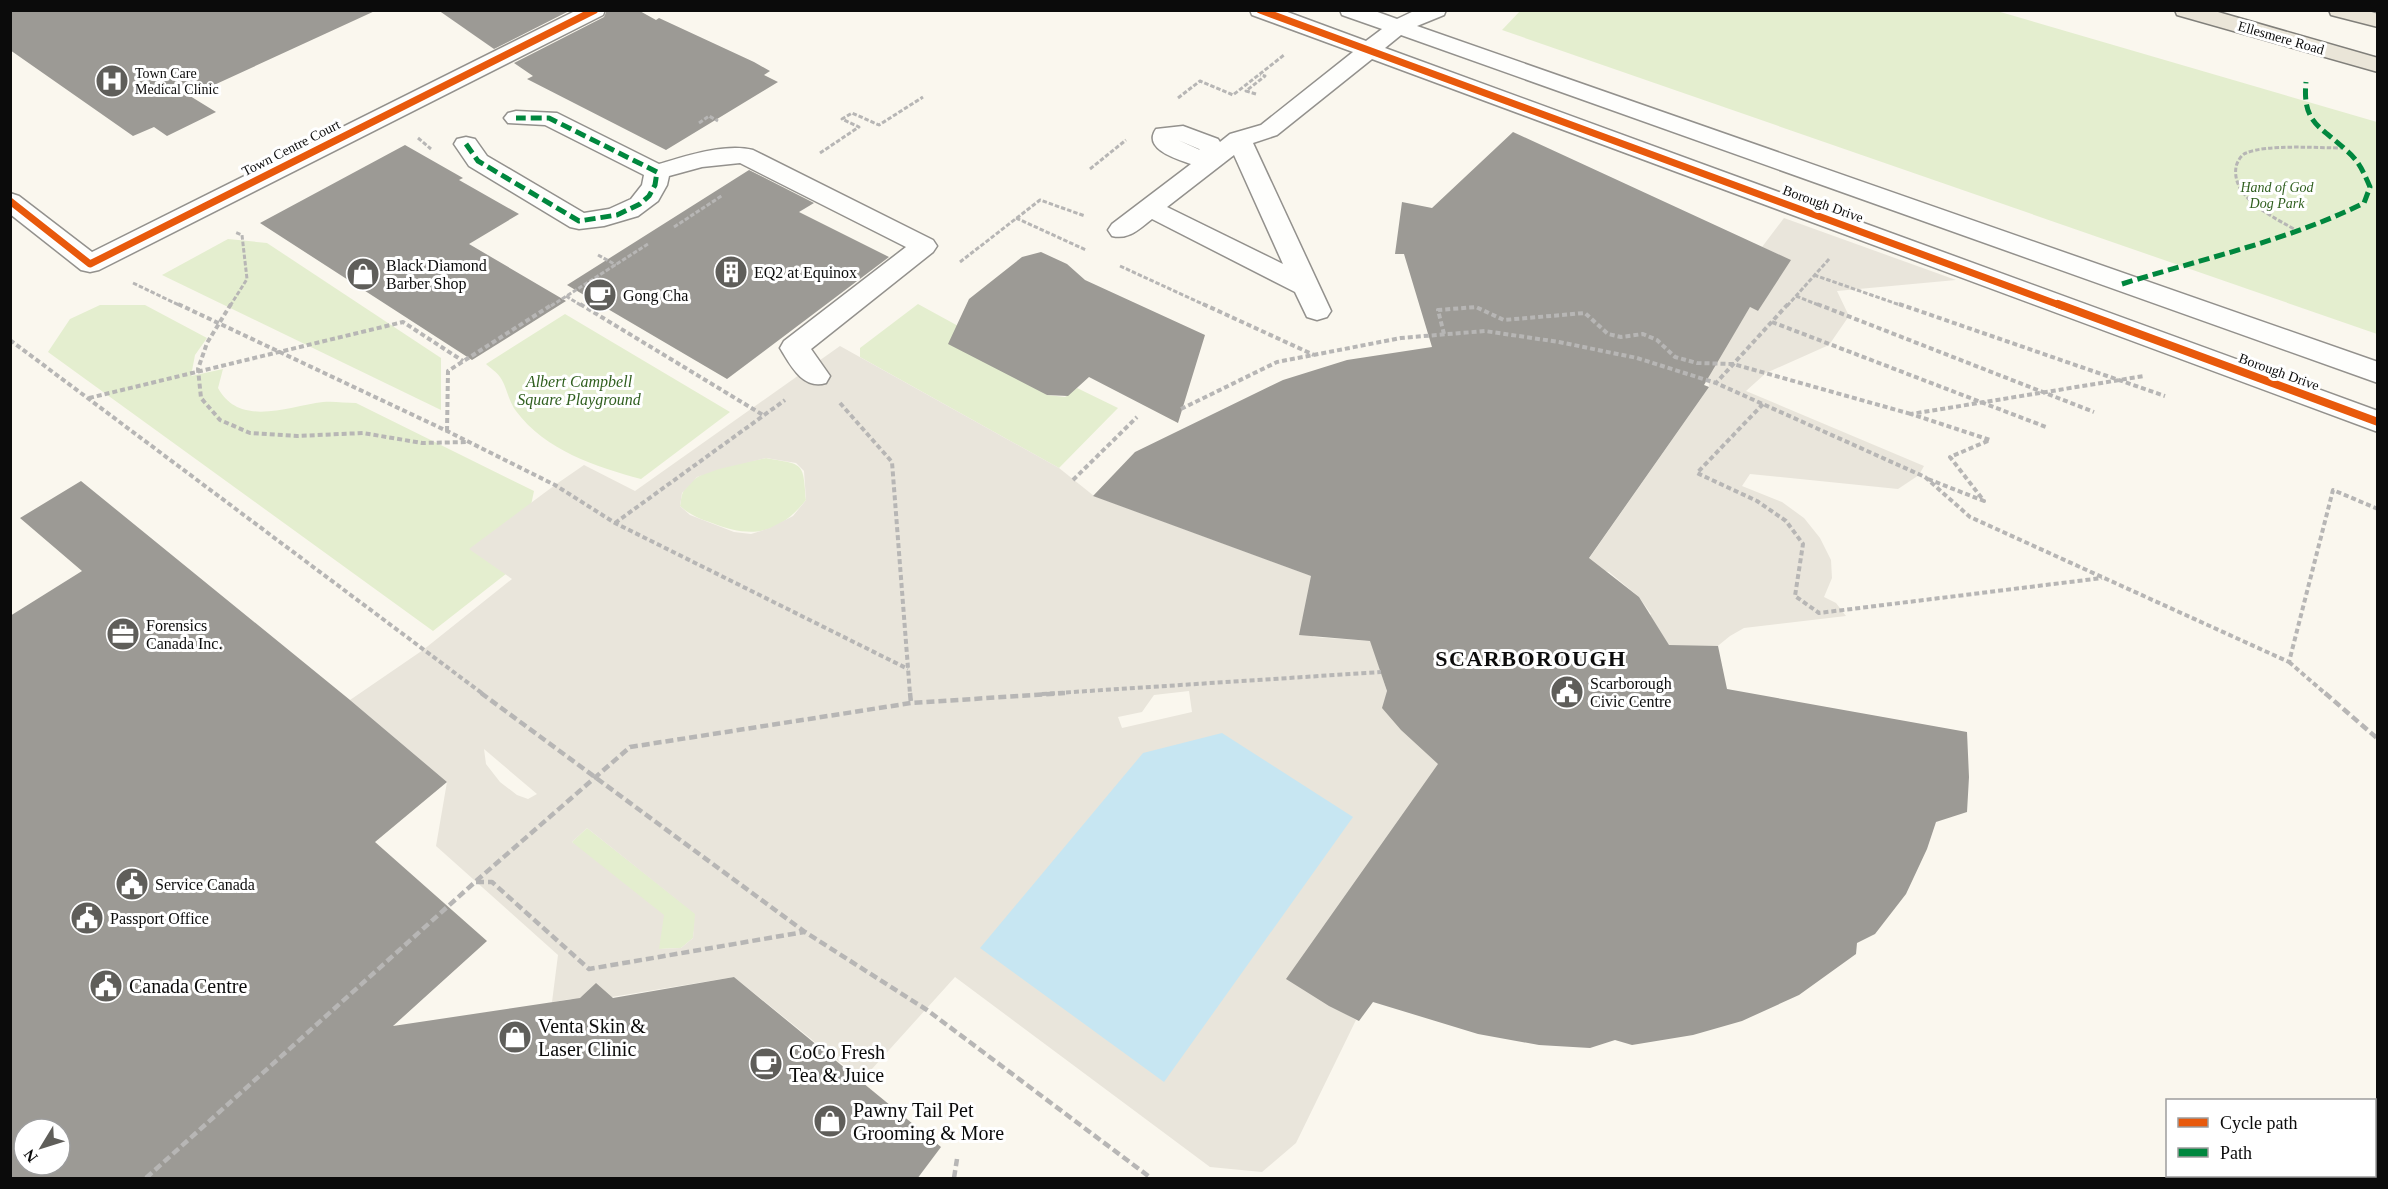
<svg xmlns="http://www.w3.org/2000/svg" width="2388" height="1189" viewBox="0 0 2388 1189" font-family="'Times New Roman',serif">
<style>
.green{fill:#e4eecf}
.plaza{fill:#e9e5db;fill-rule:evenodd}
.water{fill:#c7e6f2}
.building{fill:#9c9a95;fill-rule:evenodd}
.lines{fill:none;stroke-linecap:round;stroke-linejoin:round}
.minor-casing{stroke:#93918d;stroke-width:3}
.major-casing{stroke:#807f7a;stroke-width:3}
.path-far2{stroke:#b7b6b5;stroke-width:3;stroke-dasharray:4.5 2;stroke-linecap:butt}
.path-far1{stroke:#b7b6b5;stroke-width:4;stroke-dasharray:5 3;stroke-linecap:butt}
.path{stroke:#b7b6b5;stroke-width:4.5;stroke-dasharray:8 4;stroke-linecap:butt}
.minor{fill:#fefefc;fill-rule:evenodd}
.major{fill:#eae5d8;fill-rule:evenodd}
.quiet{stroke:#00873e;stroke-width:5;stroke-dasharray:11 5;stroke-linecap:butt}
.cycleway-far1-casing{stroke:#fff;stroke-width:10}
.cycleway-casing{stroke:#fff;stroke-width:12}
.cycleway-far1{stroke:#e8590c;stroke-width:7}
.cycleway{stroke:#e8590c;stroke-width:8}
.labels{text-anchor:middle;dominant-baseline:central;stroke-width:6;stroke-linejoin:round;paint-order:stroke}
.far-street-label{font-size:14px;fill:#0b0b0b;stroke:#fff}
.far-poi-label{font-size:14px;fill:#0b0b0b;stroke:#fff;text-anchor:start}
.far-park-label{font-size:14px;font-style:italic;fill:#305f1f;stroke:#fff}
.poi-label{font-size:16px;fill:#0b0b0b;stroke:#fff;text-anchor:start}
.park-label{font-size:16px;font-style:italic;fill:#305f1f;stroke:#fff}
.near-poi-label{font-size:20px;fill:#0b0b0b;stroke:#fff;text-anchor:start}
.district-label{font-size:22px;font-weight:bold;letter-spacing:1.5px;fill:#0b0b0b;stroke:#fff}
</style>
<rect width="100%" height="100%" fill="#faf7ee"/>
<g class="green">
<polygon points="1521,10 1997,11 2377,122 2377,334 1502,30"/>
<polygon points="228,239 267,243 441,358 441,410 162,275"/>
<polygon points="918,304 960,327 1047,395 1065,397 1077,388 1118,408 1059,468 860,357 860,348"/>
<path d="M100,305h45l62,33 -12,17 -4,21 32,-7 -5,19c22,40 70,18 105,14 11,-1 22,1 33,1l178,88 -4,19 14,34 -111,87 -385,-279 22,-33z"/>
<path d="M565,314l165,98 -89,67c-45,-12 -96,-29 -125,-68 -8,-11 -9,-24 -16,-34 -3,-5 -10,-9 -14,-13z"/>
<path d="M766,458c38,7 37,3 40,42 -27,34 -54,39 -94,23 -12,-4 -22,-8 -32,-17 1,-4 1,-10 3,-14 14,-26 57,-28 83,-34z"/>
<polygon points="587,828 696,914 693,938 681,948 659,949 572,842"/>
</g>
<g class="plaza">
<polygon points="1784,218 1956,280 1837,291 1849,316 1829,345 1766,373 1746,391 1924,466 1919,475 1898,489 1750,474 1742,486 1782,502 1804,518 1820,538 1831,560 1832,578 1824,597 1836,603 1846,616 1744,628 1730,636 1714,649 1659,645 1649,616 1651,614 1639,597 1609,572 1583,567 1709,387 1708,375 1750,307 1758,311 1790,260 1762,247"/>
<path d="M840,346l219,122 35,28 269,99 -56,19 -5,5v10l12,8 57,4 19,60 56,52 -156,228 66,39 -60,123 -34,29 -52,-5 -255,-190 -93,103 -128,-103 -159,26 -4,-4 -19,3 6,-47 -122,-109 11,-64 -97,-82 73,-50 89,-71 -43,-30 86,-64 29,-20 51,26zM766,458l30,5 8,8 2,29 -13,16 -23,12 -19,6 -17,-2 -44,-17 -10,-9 2,-13 15,-16 22,-8zM1189,691l3,21 -70,16 -4,-11 24,-5 12,-17zM484,749l53,45 -9,5 -11,-4 -17,-13 -14,-18zM587,828l108,86 -2,24 -12,10 -22,1 5,-34 -92,-73z"/>
</g>
<polygon class="water" points="1222,733 1353,817 1164,1082 980,948 1143,753"/>
<g class="building">
<polygon points="10,10 377,10 190,96 216,112 167,136 154,127 133,136 10,50"/>
<polygon points="438,10 571,10 494,49"/>
<polygon points="607,10 638,10 656,20 659,18 754,62 770,71 764,75 778,82 666,150 527,79 533,76 514,63 604,17"/>
<polygon points="1513,132 1791,260 1758,311 1750,307 1704,385 1709,387 1589,558 1639,597 1669,645 1718,646 1727,689 1967,732 1969,777 1967,812 1936,822 1927,849 1906,894 1875,934 1857,943 1856,954 1799,995 1742,1021 1693,1035 1632,1045 1615,1040 1590,1048 1539,1045 1478,1034 1373,1002 1359,1021 1329,1006 1286,979 1438,764 1401,730 1382,708 1387,691 1370,641 1299,635 1311,576 1093,496 1135,452 1283,380 1347,360 1432,347 1404,254 1395,254 1402,202 1432,208"/>
<polygon points="405,145 463,178 459,180 519,214 469,244 566,301 472,360 260,223"/>
<polygon points="749,170 814,203 799,212 889,257 727,379 567,285"/>
<polygon points="1041,252 1067,264 1085,280 1205,335 1178,423 1089,377 1068,396 1047,395 948,344 969,299 1022,257"/>
<path d="M81,481l269,219 97,82 -72,60 112,99 -94,85 187,-28 16,-15 17,15 121,-21 207,170 -24,32h-907v-563l72,-45 -62,-53zM24,1129h36v36h-36z"/>
</g>
<g class="lines">
<g class="minor-casing">
<g id="minor">
<polygon points="577,10 605,10 603,15 99,270 90,272 81,270 10,214 10,193 19,196 92,252"/>
<path d="M1250,10h32l84,31 16,-12 -40,-14 -2,-5h32l25,9 19,-9h30l-2,5 -27,11 961,336v21l-977,-348 -16,13 993,363v21l-1006,-373 -95,76 -24,8 78,168 -4,6 -10,3 -10,-3 -12,-25 -143,-73c-13,10 -23,21 -40,17l-4,-6 4,-6 79,-60c-14,-5 -49,-15 -35,-35l27,-3 35,13 2,3 10,-8 31,-9 92,-73 -101,-37zM1178,140l21,9 1,1zM1234,155l49,109 -116,-57z"/>
<path d="M516,111l41,2 102,51c27,-8 66,-21 94,-14l180,90 4,6 -4,6 -122,97 19,27 -4,7c-23,7 -35,-17 -46,-35l4,-7 122,-94 -166,-84 -38,4 -33,9 -2,9 -9,16 -20,15 -34,10 -25,3 -9,-2 -101,-61 -15,-22 3,-5 9,-2 9,2 12,17 97,57 25,-4 22,-10 11,-14 2,-10 -99,-50 -37,-2 -4,-5 4,-5z"/>
</g>
</g>
<g class="major-casing">
<g id="major">
<polygon points="2175,10 2211,10 2378,58 2378,72 2177,15"/>
<polygon points="2329,10 2365,10 2378,14 2378,27 2331,15"/>
</g>
</g>
<g class="path-far2">
<polyline points="1256,94 1246,91 1265,76 1260,75"/>
<polyline points="1178,98 1200,81 1233,95 1284,55"/>
<polyline points="699,123 709,116 718,121"/>
<polyline points="418,138 431,149"/>
<polyline points="820,153 859,127 842,119 852,113 879,125 923,97"/>
<polyline points="1090,169 1126,140"/>
<polyline points="1016,218 1086,250"/>
<polyline points="674,227 723,195"/>
<path d="M2299,232c-23,-14 -68,-33 -63,-65 1,-5 5,-12 10,-14 21,-9 73,-5 97,-5"/>
<polyline points="598,255 616,265"/>
<polyline points="960,262 1040,200 1085,216"/>
<polyline points="1120,266 1207,306"/>
<polyline points="1814,275 1903,306"/>
<polyline points="133,283 181,306"/>
<polyline points="566,296 582,306"/>
<polyline points="1796,296 1821,306"/>
<polyline points="230,306 247,279 242,235 235,232"/>
<polyline points="551,306 648,244"/>
<polyline points="1787,306 1830,258"/>
</g>
<g class="path-far1">
<polyline points="178,304 447,431 555,485 615,523 908,669"/>
<polyline points="231,304 207,343 198,369 201,398 220,420 250,433 297,436 363,433 422,443 470,442"/>
<polyline points="580,304 763,415"/>
<polyline points="1203,304 1314,355"/>
<polyline points="1788,304 1716,383 1925,477 1970,517 2289,662 2333,490 2378,509"/>
<polyline points="1817,304 2094,412"/>
<polyline points="1899,304 2165,396"/>
<polyline points="1772,322 2046,427"/>
<polyline points="1444,334 1438,310 1476,307 1504,320 1585,313 1608,334 1621,337 1643,334 1657,340 1675,357 1697,363 1733,364 1911,414"/>
<polyline points="10,340 483,694"/>
<polyline points="89,398 403,322 463,361"/>
<polyline points="840,403 892,462 910,694"/>
<polyline points="1763,404 1697,473 1757,501 1786,521 1803,544 1795,596 1819,613 2102,578"/>
<polyline points="1181,409 1277,362 1401,338 1485,331 1559,342 1637,358 1716,383"/>
<polyline points="447,431 448,371 553,304"/>
<polyline points="1928,479 1984,501 1950,457 1990,440 1911,414 2144,376"/>
<polyline points="1073,480 1137,417"/>
<polyline points="615,523 785,400"/>
<polyline points="2289,662 2326,694"/>
<polyline points="1042,694 1381,672"/>
</g>
<g class="path">
<polyline points="481,693 805,932 927,1010 1151,1178"/>
<polyline points="910,693 911,703"/>
<polyline points="2325,693 2378,739"/>
<polyline points="476,882 492,882 589,969 804,932"/>
<polyline points="146,1178 475,882 630,747 911,703 1065,693"/>
<polyline points="954,1178 957,1159"/>
</g>
<use href="#minor" class="minor"/>
<use href="#major" class="major"/>
<g class="quiet">
<polyline points="466,144 478,161 579,221 617,215 640,204 649,196 655,185 657,172 549,118 516,118"/>
<path d="M2122,284c82,-26 165,-43 242,-81l6,-16c-6,-14 -11,-26 -23,-36 -26,-25 -45,-27 -41,-69"/>
</g>
<g class="cycleway-far1-casing">
<g id="cycleway-far1">
<polyline points="1260,10 2062,306"/>
<polyline points="10,201 90,264 595,10"/>
</g>
</g>
<g class="cycleway-casing">
<polyline id="cycleway" points="2058,304 2378,422"/>
</g>
<use href="#cycleway-far1" class="cycleway-far1"/>
<use href="#cycleway" class="cycleway"/>
</g>
<defs>
<g id="hospital-disc" transform="scale(1.725)"><circle r="9.5" fill="#5f5e5a" stroke="#fff"/><path d="M-5-5h3v3.5h4V-5h3V5h-3V1.5h-4V5h-3Z" fill="#fff"/></g>
<g id="building-disc" transform="scale(1.725)"><circle r="9.5" fill="#5f5e5a" stroke="#fff"/><path d="M-4-6H4V6H1V3H-1V6H-4ZM-2.5-4.3h1.7v1.8h-1.7ZM.8-4.3h1.7v1.8H.8ZM-2.5-1h1.7V.8h-1.7ZM.8-1h1.7V.8H.8Z" fill="#fff"/></g>
<g id="shop-disc" transform="scale(1.725)"><circle r="9.5" fill="#5f5e5a" stroke="#fff"/><path d="M-5-2.5h2.3a2.7 3.5 0 0 1 5.4 0H5L5.5 6h-11ZM-1.5-2.5h3a1.5 2.3 0 0 0-3 0Z" fill="#fff"/></g>
<g id="cafe-disc" transform="scale(1.725)"><circle r="9.5" fill="#5f5e5a" stroke="#fff"/><path d="M-5.5-4.5H6V0H3Q3 3.5 0 3.5H-2.5Q-5.5 3.5-5.5 0ZM3-3.2v2h1.7v-2ZM-6 4.5H4V6H-6Z" fill="#fff"/></g>
<g id="office-disc" transform="scale(1.725)"><circle r="9.5" fill="#5f5e5a" stroke="#fff"/><path d="M-6-3h4V-5.5h4V-3h4V5H-6ZM-1-4.5V-3h2v-1.5ZM-6 0V1H6V0Z" fill="#fff"/></g>
<g id="civic-disc" transform="scale(1.725)"><circle r="9.5" fill="#5f5e5a" stroke="#fff"/><path d="M-.6-6.5H3V-4.5H.6V-3L4-1V1h2V6H-6V1h2V-1L-.6-3ZM-1.2 2.5V6h2.4V2.5Z" fill="#fff"/></g>
</defs>
<g fill-rule="evenodd">
<use href="#hospital-disc" x="112" y="81"/>
<use href="#building-disc" x="731" y="272"/>
<use href="#shop-disc" x="363" y="274"/>
<use href="#cafe-disc" x="600" y="295"/>
<use href="#office-disc" x="123" y="634"/>
<use href="#civic-disc" x="1567" y="692"/>
<use href="#civic-disc" x="132" y="884"/>
<use href="#civic-disc" x="87" y="918"/>
<use href="#civic-disc" x="106" y="986"/>
<use href="#shop-disc" x="515" y="1037"/>
<use href="#cafe-disc" x="766" y="1064"/>
<use href="#shop-disc" x="830" y="1121"/>
</g>
<g class="labels">
<g class="far-street-label">
<text transform="translate(2281 38) rotate(16)">Ellesmere Road</text>
<text transform="translate(291 148) rotate(-27)">Town Centre Court</text>
<text transform="translate(1823 204) rotate(20)">Borough Drive</text>
<text transform="translate(2279 372) rotate(20)">Borough Drive</text>
</g>
<g class="far-poi-label">
<text x="135" y="73">Town Care<tspan x="135" dy="16">Medical Clinic</tspan></text>
</g>
<g class="far-park-label">
<text x="2277" y="187">Hand of God<tspan x="2277" dy="16">Dog Park</tspan></text>
</g>
<g class="poi-label">
<text x="386" y="265">Black Diamond<tspan x="386" dy="18">Barber Shop</tspan></text>
<text x="754" y="272">EQ2 at Equinox</text>
<text x="623" y="295">Gong Cha</text>
<text x="146" y="625">Forensics<tspan x="146" dy="18">Canada Inc.</tspan></text>
<text x="1590" y="683">Scarborough<tspan x="1590" dy="18">Civic Centre</tspan></text>
<text x="155" y="884">Service Canada</text>
<text x="110" y="918">Passport Office</text>
</g>
<g class="park-label">
<text x="579" y="381">Albert Campbell<tspan x="579" dy="18">Square Playground</tspan></text>
</g>
<g class="near-poi-label">
<text x="129" y="986">Canada Centre</text>
<text x="538" y="1026">Venta Skin &amp;<tspan x="538" dy="23">Laser Clinic</tspan></text>
<text x="789" y="1052">CoCo Fresh<tspan x="789" dy="23">Tea &amp; Juice</tspan></text>
<text x="853" y="1110">Pawny Tail Pet<tspan x="853" dy="23">Grooming &amp; More</tspan></text>
</g>
<g class="district-label">
<text x="1531" y="658">SCARBOROUGH</text>
</g>
</g>
<rect width="2388" height="1189" fill="none" stroke="#0b0b0b" stroke-width="24"/>
<rect x="2166" y="1099" width="210" height="78" fill="#ffffff" stroke="#9d9d9d" stroke-width="1.5"/>
<rect x="2178" y="1118" width="30" height="9" fill="#e8590c" stroke="#9d9d9d" stroke-width="1.5"/>
<text x="2220" y="1129" font-size="18" fill="#0b0b0b">Cycle path</text>
<rect x="2178" y="1148" width="30" height="9" fill="#00873e" stroke="#9d9d9d" stroke-width="1.5"/>
<text x="2220" y="1159" font-size="18" fill="#0b0b0b">Path</text>
<g transform="translate(42 1147) rotate(232)"><circle r="28" fill="#ffffff" stroke="#9d9d9d" stroke-width="1.5"/>
<path d="M0-4.5L10 22L0 15L-10 22Z" fill="#5f5e5a"/>
<text y="-9" font-size="16" font-weight="bold" text-anchor="middle" fill="#0b0b0b">N</text>
</g>
</svg>
